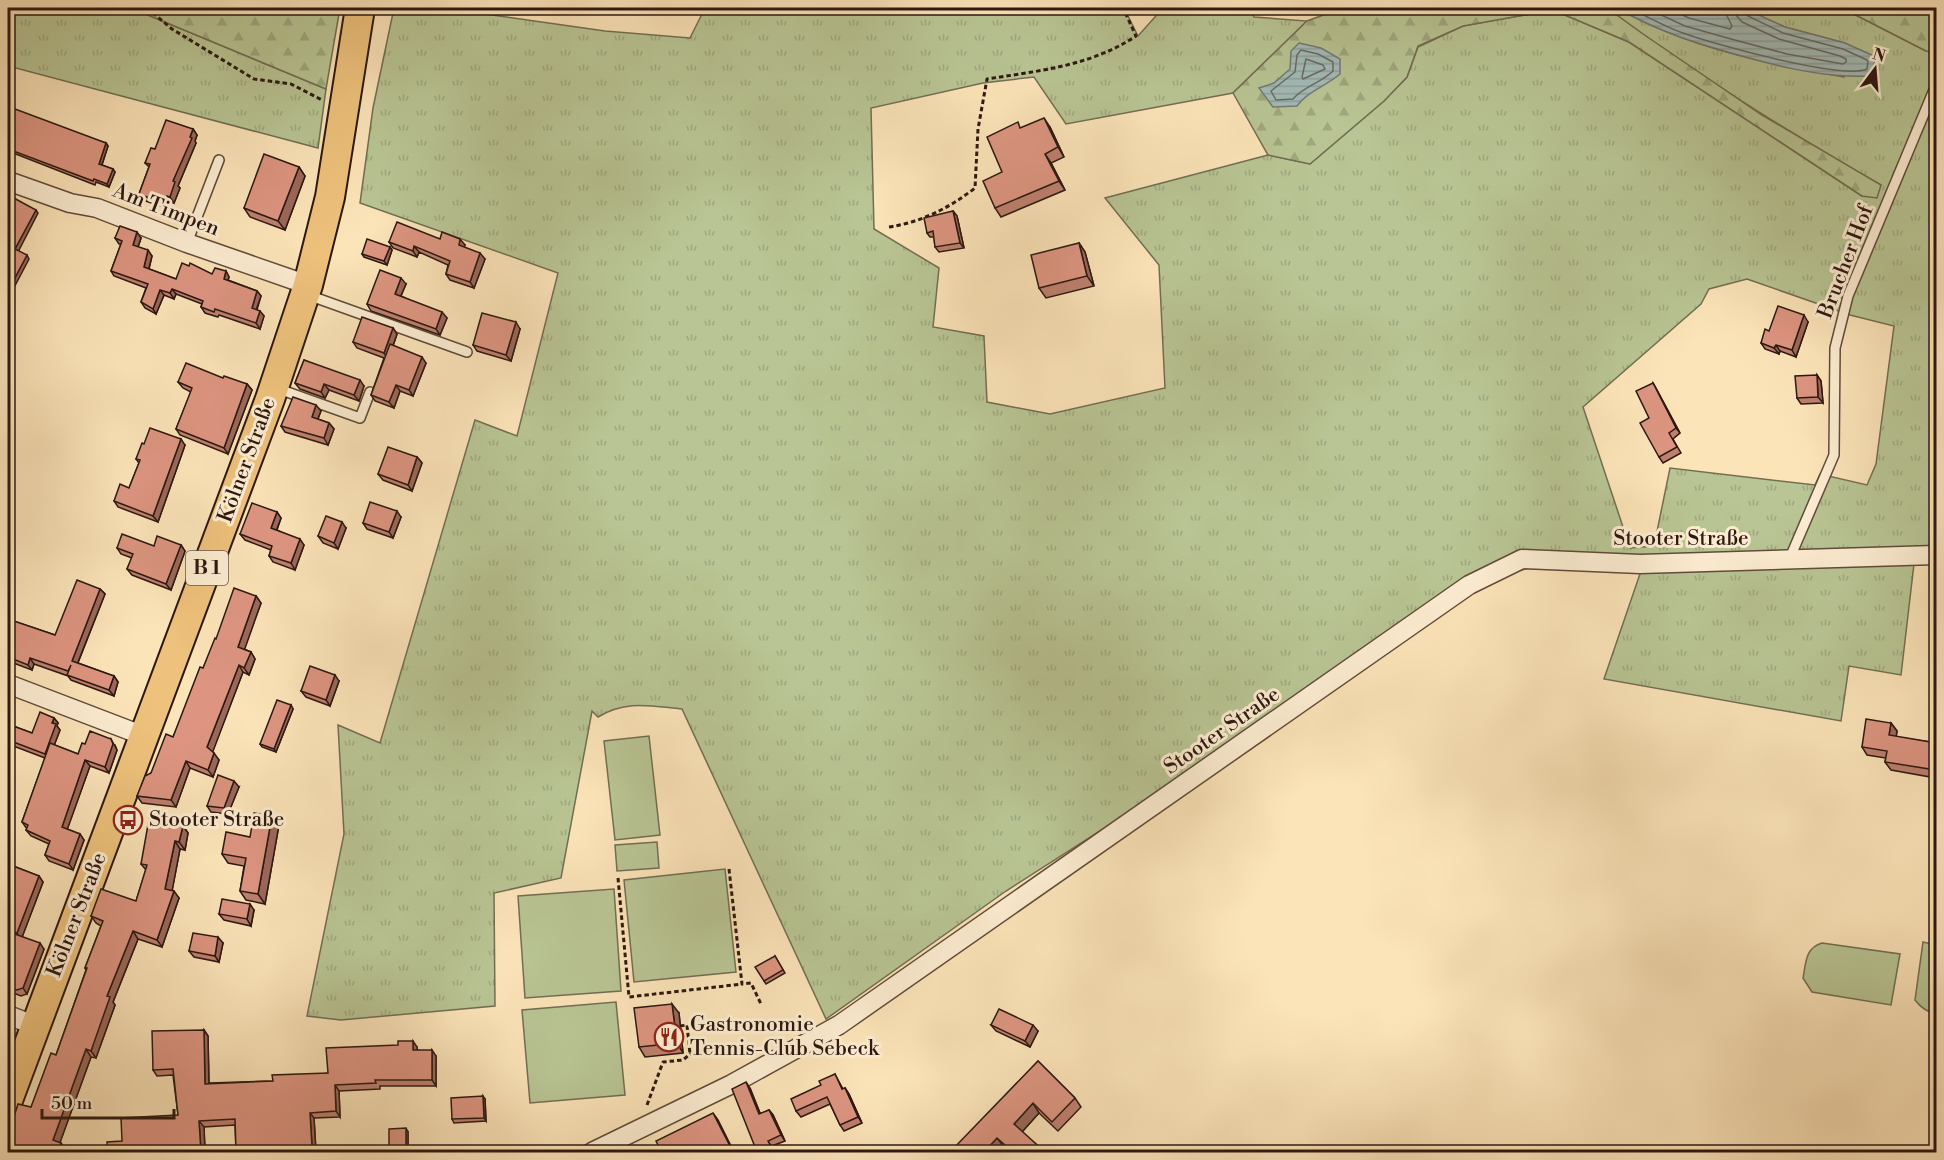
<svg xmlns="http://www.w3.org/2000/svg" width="1944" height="1160" viewBox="0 0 1944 1160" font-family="'Libre Bodoni',serif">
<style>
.grass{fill:url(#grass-tufts);stroke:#726e52;stroke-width:1.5;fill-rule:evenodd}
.forest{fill:url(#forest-firs);stroke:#726e52;stroke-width:1.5}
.pitch{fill:#b9c594;stroke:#726e52;stroke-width:1.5}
.water{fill:url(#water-rules);stroke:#737a76;stroke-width:1.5}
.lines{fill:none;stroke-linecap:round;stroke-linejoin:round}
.shore{stroke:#686a65;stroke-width:1.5}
.service-casing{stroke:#604b3b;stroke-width:12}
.minor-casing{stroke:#604b3b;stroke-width:21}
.primary-casing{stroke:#2c1811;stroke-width:32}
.path{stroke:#2c1811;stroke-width:3;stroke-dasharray:4.5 3;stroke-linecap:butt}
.service{stroke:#fdedd2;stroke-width:9}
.minor{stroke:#fdedd2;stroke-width:18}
.primary{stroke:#eec27c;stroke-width:28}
.wall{fill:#be806f;stroke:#2c1811;stroke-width:1.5}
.shaded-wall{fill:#9b685a;stroke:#2c1811;stroke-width:1.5}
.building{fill:#dd9581;stroke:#2c1811;stroke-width:1.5}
.labels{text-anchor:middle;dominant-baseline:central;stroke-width:6;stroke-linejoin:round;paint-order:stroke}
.shield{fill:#fdedd2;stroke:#6b584b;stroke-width:1.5}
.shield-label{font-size:20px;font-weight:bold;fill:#2c1811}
.street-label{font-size:21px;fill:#2c1811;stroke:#fdedd2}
.poi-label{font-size:21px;fill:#2c1811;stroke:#fdedd2;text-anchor:start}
</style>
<defs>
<pattern id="grass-tufts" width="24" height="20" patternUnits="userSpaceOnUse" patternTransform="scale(1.5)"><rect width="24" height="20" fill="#b9c594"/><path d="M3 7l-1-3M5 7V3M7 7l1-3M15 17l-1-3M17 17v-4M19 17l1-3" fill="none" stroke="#9fa87f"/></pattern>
<pattern id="forest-firs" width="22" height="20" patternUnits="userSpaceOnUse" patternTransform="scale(1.5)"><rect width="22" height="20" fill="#b9c594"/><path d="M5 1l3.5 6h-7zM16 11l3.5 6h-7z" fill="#9fa87f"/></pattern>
<pattern id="water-rules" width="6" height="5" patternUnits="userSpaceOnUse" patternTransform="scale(1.5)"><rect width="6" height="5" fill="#a3bcb9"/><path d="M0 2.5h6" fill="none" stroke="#8ca19e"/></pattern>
</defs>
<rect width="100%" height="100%" fill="#fce4b9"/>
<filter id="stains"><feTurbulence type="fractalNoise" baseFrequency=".00333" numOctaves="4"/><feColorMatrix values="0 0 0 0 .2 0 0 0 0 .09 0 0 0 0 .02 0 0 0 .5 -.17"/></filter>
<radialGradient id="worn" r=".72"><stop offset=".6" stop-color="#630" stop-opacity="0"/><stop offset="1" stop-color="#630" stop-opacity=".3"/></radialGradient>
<g class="grass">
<polygon points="8,8 131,8 326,89 318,148 8,66"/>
<path d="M394,8h48l163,23 85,7 15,-30h419l14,28 25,-28h86l5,9 53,4 -74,72 -167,31 -32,-47 -51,6 -112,25 3,121 65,39 -6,59 51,9 3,66 63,12 115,-26 -6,-123 -54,-67 163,-43 42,9 74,-63 23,-24 11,-30 45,-21 90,-16 76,32 233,154 19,-11c-95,-54 -187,-112 -274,-177h10c70,39 149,56 227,69l1,-34 -60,-16 -42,-19h99l84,43 10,1v493l-20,2 -15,128 -52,-9 -8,55 -237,-42 38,-111 -111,-1 -37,12 -488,312 -180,128 -144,-310c-32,-3 -56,-9 -84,8l-6,-6 -31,167 -67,15 1,113 -154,14 -34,-4 37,-182 -6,-109 42,18 95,-323 42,16 41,-163 -198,-70 13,-95zM1747,279l103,36 44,11 -18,138 -9,21 -47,-11 -5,11 -145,-17 -16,78 -24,2 -47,-141 118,-103 8,-15z"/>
</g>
<g class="forest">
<polygon points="131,8 340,8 326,89"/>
<polygon points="1349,8 1607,8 1643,34 1762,115 1881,185 1877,198 1862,196 1629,42 1553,10 1463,26 1418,46 1407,77 1384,101 1310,164 1268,155 1233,93 1307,21 1337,10"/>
<polygon points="1842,8 1936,8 1936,52 1926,51"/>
</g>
<g class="pitch">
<polygon points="649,736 660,835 615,840 604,741"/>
<polygon points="657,842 659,868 617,871 615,845"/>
<polygon points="725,869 736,972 634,982 624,880"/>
<polygon points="614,889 621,991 525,998 518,896"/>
<path d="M1923,942l13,3v69c-9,-2 -15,-6 -21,-14z"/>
<path d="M1822,943l78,11 -9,51 -79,-13 -9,-14c3,-15 2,-30 19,-35z"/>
<polygon points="616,1002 625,1095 530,1103 522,1010"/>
</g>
<g class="water">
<path d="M1617,8h126l42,19 60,16 31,14 -5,19c-41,2 -82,-7 -122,-18 -48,-13 -88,-25 -132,-50z"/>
<path d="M1299,43l22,5 19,11v15c-14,12 -32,17 -43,32l-24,1 -14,-19 15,-5 16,-14 1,-18z"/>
</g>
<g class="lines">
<g class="shore">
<path d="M1629,8c18,8 36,19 54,25 30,11 159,47 184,36l1,-7 -1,-2 -24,-11 -60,-16 -37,-18 -3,-7"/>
<polyline points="1646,8 1685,26 1731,39 1787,54 1843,64 1846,62 1846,59 1840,56 1779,39 1742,22 1736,15 1735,8"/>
<polyline points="1667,8 1689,18 1730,29 1732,26 1727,16 1726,8"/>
<path d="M1301,50l17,4 15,8v9c-12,12 -29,15 -40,28l-17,1 -5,-9 24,-19 2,-17z"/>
<polygon points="1306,59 1323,65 1325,69 1303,79 1302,77"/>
</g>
<g class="service-casing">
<g id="service">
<polyline points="187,243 219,160"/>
<polyline points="308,295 467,352"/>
<polyline points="276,388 360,418 370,392"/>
<polyline points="1789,560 1834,455 1835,348 1848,296 1936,85"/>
</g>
</g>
<g class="minor-casing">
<g id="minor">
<polyline points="8,181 70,203 97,208 187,243 308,285"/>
<polyline points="8,684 144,736"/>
<polyline points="8,1015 36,1026"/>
<polyline points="592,1152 732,1084 839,1025 1469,585 1522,559 1640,564 1936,555"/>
</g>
</g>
<g class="primary-casing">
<polyline id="primary" points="8,1100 270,399 308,285 330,197 360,8"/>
</g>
<g class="path">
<polyline points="147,8 172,29 254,79 291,84 322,100"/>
<path d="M889,227c33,-5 60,-19 86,-39l3,-59 9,-50c51,-8 104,-13 149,-43l-13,-28"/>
<polyline points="729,869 742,984 751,983 761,1004"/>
<polyline points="618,878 629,997 742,984"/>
<polyline points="680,1026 687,1025 690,1054"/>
<polyline points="647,1105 663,1062 683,1060 690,1054 715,1053"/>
</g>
<use href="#service" class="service"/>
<use href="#minor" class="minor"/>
<use href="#primary" class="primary"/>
</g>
<g class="wall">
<polygon points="8,114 106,143 108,146 102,165 113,169 115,172 109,187 96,182 95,185 8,151"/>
<polygon points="1050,127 1064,157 1051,163 1065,190 1001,217 995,208 1022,128"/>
<polygon points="193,129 197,135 195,141 196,143 178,186 180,188 174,203 171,202 169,209 143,200 139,194 149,167 145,163 155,149"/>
<polygon points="299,167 305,176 285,230 250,217 244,208"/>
<polygon points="953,211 957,216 964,248 939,252 935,247 934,237 930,237 927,233"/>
<polygon points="115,238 141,238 138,247 152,256 149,269 176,279 212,274 226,271 229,277 228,280 257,291 261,296 257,310 264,316 260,329 219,315 218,317 205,313 201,307 202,304 176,294 174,299 164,295 156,314 145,308 141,302 146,288 114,276 111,271 121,244 119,244"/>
<polygon points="440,239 465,245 464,247 485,259 474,288 450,280 446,274 448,265 419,252 417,257 393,248 389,242"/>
<polygon points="1079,243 1085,252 1094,286 1046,298 1039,288"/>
<polygon points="390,247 392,250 387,265 364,257 362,254"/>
<polygon points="406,284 401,296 447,318 440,335 371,311 367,304"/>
<polygon points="1808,322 1796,357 1780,351 1779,354 1765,349 1761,343 1769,331"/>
<polygon points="393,328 397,334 393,346 426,363 413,396 400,391 394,408 375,401 371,395 384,358 357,348 353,342"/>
<polygon points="520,329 511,361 477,351 473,345"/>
<polygon points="304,360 364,386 359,401 329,390 325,398 300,389 295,383"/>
<polygon points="1817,375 1821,381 1823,403 1801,404 1797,398"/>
<polygon points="223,378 247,384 252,390 228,454 180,435 176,429 191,392 183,388 178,382"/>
<polygon points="1653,383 1680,433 1673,439 1681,453 1663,463 1659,457 1649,418"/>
<polygon points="321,411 318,419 329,423 334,429 328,445 285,432 281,426"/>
<polygon points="144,444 185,445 158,522 118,507 114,501 129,488 139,463 136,459"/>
<polygon points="417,457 422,463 412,491 383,480 378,474"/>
<polygon points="277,512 281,518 277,530 304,545 295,570 273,562 269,556 271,550 245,540 240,534"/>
<polygon points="401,517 393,538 367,529 363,523"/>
<polygon points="346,528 338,549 323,543 318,536"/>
<polygon points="181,545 185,551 171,590 132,575 127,569 132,558 121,554 117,548 154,546"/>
<polygon points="100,589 105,594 78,663 114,676 118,682 114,696 71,680 68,676 34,664 32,670 8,661 8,619 55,635"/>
<polygon points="256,596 261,603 244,649 251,652 255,659 249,675 243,672 212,752 219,760 213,777 190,768 176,807 142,803 137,796 173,737 216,639"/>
<polygon points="339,681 330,706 306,697 301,691"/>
<polygon points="291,705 293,709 276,752 262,747 260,744"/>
<polygon points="54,718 58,723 57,726 60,730 54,745 78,754 85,744 115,745 117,750 109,773 90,766 67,829 80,834 84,840 73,870 49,861 45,855 49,844 31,836 26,830 27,829 22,822 45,758 8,744 8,724 32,733"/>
<polygon points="1891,723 1897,731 1896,737 1936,743 1936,778 1891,770 1885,762 1886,758 1867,755 1862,747"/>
<polygon points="239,787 228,814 211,812 207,806"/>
<polygon points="272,816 279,825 265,904 246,900 240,891 244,866 228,863 222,854 250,837"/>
<polygon points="183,826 188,833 185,850 180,849 172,890 179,898 162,947 138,939 113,1002 115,1005 96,1058 91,1057 60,1142 66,1150 66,1152 8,1152 8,1135 31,1107 56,1055 86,970 85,968 101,926 96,923 91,916 136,901 146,870 141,864"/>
<polygon points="8,864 39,876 43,882 22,937 44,949 27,994 21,996 8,991 8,945 11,936 8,935"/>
<polygon points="254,910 251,926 224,920 219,914"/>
<polygon points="223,943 219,962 194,957 189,951"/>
<polygon points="775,956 785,973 766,984 764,981"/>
<polygon points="679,1013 683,1053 645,1057 639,1047"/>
<polygon points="991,1025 1038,1031 1030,1047 996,1031"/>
<polygon points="204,1030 208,1036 209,1083 273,1081 328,1073 417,1047 417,1050 436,1056 436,1086 380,1086 380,1089 339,1091 340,1117 314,1118 316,1152 238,1152 236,1150 235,1125 204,1127 205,1152 108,1152 122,1141 178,1115 173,1075 157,1076 153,1070"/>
<polygon points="1038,1061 1075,1098 1081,1107 1058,1131 1039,1113 1022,1132 1045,1152 1009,1152 1004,1147 952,1152"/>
<polygon points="835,1074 843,1089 845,1088 849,1094 862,1123 844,1131 840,1125 830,1104 801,1117 796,1111 821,1085"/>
<polygon points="750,1088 760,1114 769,1110 773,1115 785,1141 772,1146 775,1151 772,1152 757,1152"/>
<polygon points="485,1099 486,1121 454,1123 452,1119"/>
<polygon points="408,1132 408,1150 391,1150 389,1147"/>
</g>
<g class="shaded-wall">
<polygon points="1044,118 1050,127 1064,157 1058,147"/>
<polygon points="193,129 197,135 195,141 196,143 178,186 180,188 174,203 170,197 173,181"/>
<polygon points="106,143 108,146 101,167 99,164"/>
<polygon points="1045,154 1051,163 1065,190 1059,181"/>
<polygon points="299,167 305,176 285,230 278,221"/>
<polygon points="113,169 115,172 109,187 107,184"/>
<polygon points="167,196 171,202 169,209 165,204"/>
<polygon points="36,210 38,213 18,252 15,249"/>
<polygon points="953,211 957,216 964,248 960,243"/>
<polygon points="137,232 141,238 137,250 133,245"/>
<polygon points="460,239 465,245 463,251 459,245"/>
<polygon points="1079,243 1085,252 1094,286 1087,276"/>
<polygon points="414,246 419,252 417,257 413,251"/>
<polygon points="390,247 392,250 387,265 384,261"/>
<polygon points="148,250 152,256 148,272 144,267"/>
<polygon points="480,253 485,259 474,288 470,282"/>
<polygon points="27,255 29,259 8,299 8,291"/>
<polygon points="226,271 229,277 227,284 224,279"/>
<polygon points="401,278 406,284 399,300 395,294"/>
<polygon points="172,289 176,294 174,299 170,293"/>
<polygon points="160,290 164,295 156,314 153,309"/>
<polygon points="257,291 261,296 255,313 252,308"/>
<polygon points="260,311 264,316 260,329 256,323"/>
<polygon points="442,312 447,318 440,335 436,329"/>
<polygon points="1804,315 1808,322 1796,357 1792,350"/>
<polygon points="516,322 520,329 511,361 506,355"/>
<polygon points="393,328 397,334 388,360 384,353"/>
<polygon points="1776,345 1780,351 1779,354 1774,348"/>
<polygon points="422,357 426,363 413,396 409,390"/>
<polygon points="1817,375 1821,381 1823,403 1818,397"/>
<polygon points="360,380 364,386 359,401 354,395"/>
<polygon points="1653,383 1656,388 1680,433 1676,428"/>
<polygon points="247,384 252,390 228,454 224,448"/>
<polygon points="324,384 329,390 325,398 321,392"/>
<polygon points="396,385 400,391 394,408 389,402"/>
<polygon points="316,405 321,411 316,423 312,417"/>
<polygon points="329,423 334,429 328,445 324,438"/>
<polygon points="181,439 185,445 158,522 153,516"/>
<polygon points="417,457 422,463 412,491 408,485"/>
<polygon points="397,511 401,517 393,538 389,532"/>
<polygon points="277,512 281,518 275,534 271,528"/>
<polygon points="342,522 346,528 338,549 334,543"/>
<polygon points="300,539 304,545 295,570 291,563"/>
<polygon points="181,545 185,551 171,590 166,584"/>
<polygon points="100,589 105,594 76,667 72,661"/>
<polygon points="256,596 261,603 243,654 238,647"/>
<polygon points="251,652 255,659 249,675 244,668"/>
<polygon points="30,658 34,664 32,670 28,665"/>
<polygon points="239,665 243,672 212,754 207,747"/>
<polygon points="335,675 339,681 330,706 326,700"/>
<polygon points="114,676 118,682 114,696 109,690"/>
<polygon points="291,705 293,709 276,752 274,749"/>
<polygon points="54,718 58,723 57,726 60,730 49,759 45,754"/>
<polygon points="1891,723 1897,731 1895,744 1889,735"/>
<polygon points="111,739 117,750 109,773 105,767"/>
<polygon points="214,753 219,760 213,777 208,770"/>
<polygon points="85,760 90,766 66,833 62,827"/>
<polygon points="186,761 190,768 176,807 171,800"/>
<polygon points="234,781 239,787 228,814 224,808"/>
<polygon points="272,816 279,825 265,904 258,894"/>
<polygon points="183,826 188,833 185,850 179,842"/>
<polygon points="80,834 84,840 73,870 69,864"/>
<polygon points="175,841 180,849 171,897 165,889"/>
<polygon points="39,876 43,882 21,940 17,933"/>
<polygon points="174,891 179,898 162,947 157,940"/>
<polygon points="250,904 254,910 251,926 247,919"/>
<polygon points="133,931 138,939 113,1002 115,1005 96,1058 91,1051 107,996"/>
<polygon points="218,937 223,943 219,962 215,956"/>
<polygon points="40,943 44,949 27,994 23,988"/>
<polygon points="672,1004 679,1013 683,1053 677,1043"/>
<polygon points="1033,1025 1038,1031 1030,1047 1025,1041"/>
<polygon points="204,1030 208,1036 209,1089 205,1084"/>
<polygon points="413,1041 417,1047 417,1056 413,1050"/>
<polygon points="86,1049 91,1057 58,1148 53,1140"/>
<polygon points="432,1050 436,1056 436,1086 432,1080"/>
<polygon points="746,1082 750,1088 763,1120 759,1114"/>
<polygon points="335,1085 339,1091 340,1117 336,1111"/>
<polygon points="845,1088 849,1094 862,1123 858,1117"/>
<polygon points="483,1096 485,1099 486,1121 484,1118"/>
<polygon points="1033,1103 1039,1113 1021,1133 1014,1124"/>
<polygon points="769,1110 773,1115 785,1141 781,1135"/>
<polygon points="310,1113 314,1118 316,1152 312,1146"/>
<polygon points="713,1113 718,1120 734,1152 733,1152"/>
<polygon points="199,1121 204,1127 205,1152 201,1152"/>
<polygon points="406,1128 408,1132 408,1150 406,1147"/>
<polygon points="997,1138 1004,1147 999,1152 984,1152"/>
<polygon points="61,1143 66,1150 66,1152 58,1152"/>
</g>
<g class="building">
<polygon points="15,109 106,143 99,164 113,169 107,184 94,179 93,181 8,149 8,114 13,116"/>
<polygon points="1044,118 1058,147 1045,154 1059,181 995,208 983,181 1002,172 987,137 1018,122 1020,128"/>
<polygon points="166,120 193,129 190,137 192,138 173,181 175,182 170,197 167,196 165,204 139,194 150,164 145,163 151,148 155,149"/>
<polygon points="264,154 299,167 278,221 244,208"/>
<polygon points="12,197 36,210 15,249 27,255 8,291 8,206"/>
<polygon points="953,211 960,243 935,247 933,231 927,233 924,218"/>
<polygon points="397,222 440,239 442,232 460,239 459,245 480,253 470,282 446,274 450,261 414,246 413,251 389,242"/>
<polygon points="120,226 137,232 133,245 148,250 144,267 176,279 182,263 189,266 190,263 212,274 215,268 226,271 224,279 257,291 252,308 260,311 256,323 215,309 214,312 201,307 203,301 172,289 170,293 160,290 153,309 141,302 148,284 111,271 122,241 115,238"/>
<polygon points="367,239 390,247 384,261 362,254"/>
<polygon points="1079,243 1087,276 1039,288 1031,255"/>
<polygon points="380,270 401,278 395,294 442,312 436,329 367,304"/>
<polygon points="1778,306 1804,315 1792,350 1776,345 1774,348 1761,343 1765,329 1769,331"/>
<polygon points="482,313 516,322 506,355 473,345"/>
<polygon points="362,317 393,328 384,353 353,342"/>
<polygon points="390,344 422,357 409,390 396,385 389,402 371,395"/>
<polygon points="304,360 360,380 354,395 324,384 321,392 295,383"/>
<polygon points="186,363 223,378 224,376 247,384 224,448 176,429 192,388 178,382"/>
<polygon points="1817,375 1818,397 1797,398 1795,376"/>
<polygon points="1653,383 1676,428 1669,433 1677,447 1659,457 1640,423 1649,418 1636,391"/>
<polygon points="293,397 316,405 312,417 329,423 324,438 281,426"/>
<polygon points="150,428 181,439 153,516 114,501 120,484 129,488 140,460 136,459 142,443 144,444"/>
<polygon points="388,447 417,457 408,485 378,474"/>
<polygon points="370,502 397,511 389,532 363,523"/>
<polygon points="252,503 277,512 271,528 300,539 291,563 269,556 272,546 240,534"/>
<polygon points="326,516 342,522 334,543 318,536"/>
<polygon points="122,534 154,546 157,536 181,545 166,584 127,569 133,554 117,548"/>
<polygon points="77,580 100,589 72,661 114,676 109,690 67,675 71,665 68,671 30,658 28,665 8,657 8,619 55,635"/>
<polygon points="234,588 256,596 238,647 251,652 244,668 239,665 207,747 214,753 208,770 186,761 171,800 137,796 145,776 151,773 166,734 173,737 200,667 203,668 215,638 216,639"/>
<polygon points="310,666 335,675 326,700 301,691"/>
<polygon points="277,700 291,705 274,749 260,744"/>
<polygon points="40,712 54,718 52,723 56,724 45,754 8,740 8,724 32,733"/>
<polygon points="1866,719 1891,723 1889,735 1936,743 1936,770 1885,762 1887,751 1862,747"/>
<polygon points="90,731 111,739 113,744 105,767 85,760 62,827 80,834 69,864 45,855 50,841 26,830 28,825 22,822 50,743 78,754 82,743 85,744"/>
<polygon points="218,775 234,781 224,808 207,806"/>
<polygon points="254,813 272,816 258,894 240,891 246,858 222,854 226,832 250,837"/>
<polygon points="149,819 183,826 179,842 175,841 165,889 174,891 157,940 133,931 107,996 110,997 91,1051 86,1049 53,1140 61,1143 58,1152 8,1152 8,1135 18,1104 31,1107 51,1053 56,1055 87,968 85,968 103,921 91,916 101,889 136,901 147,865 141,864"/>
<polygon points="8,864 39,876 17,933 8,930"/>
<polygon points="222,899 250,904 247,919 219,914"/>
<polygon points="12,933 40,943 23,988 17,990 8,987 8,945"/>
<polygon points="193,933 218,937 215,956 189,951"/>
<polygon points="775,956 783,970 764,981 755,967"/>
<polygon points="672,1004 677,1043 639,1047 634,1008"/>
<polygon points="999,1009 1033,1025 1025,1041 991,1025"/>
<polygon points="204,1030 205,1084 273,1081 272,1075 328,1073 326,1048 398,1045 398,1041 413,1041 413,1050 432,1050 432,1080 375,1080 376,1083 335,1085 336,1111 310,1113 312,1146 236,1150 235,1119 199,1121 201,1152 108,1152 107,1142 122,1141 121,1118 178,1115 173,1069 153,1070 152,1031"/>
<polygon points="1038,1061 1075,1098 1052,1122 1033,1103 1014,1124 1045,1152 1013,1152 997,1138 984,1152 952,1152 951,1151"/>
<polygon points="835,1074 842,1089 845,1088 858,1117 840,1125 827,1097 796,1111 791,1099 821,1085 819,1081"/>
<polygon points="746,1082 759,1114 769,1110 781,1135 768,1141 771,1146 757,1152 732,1089"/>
<polygon points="483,1096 484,1118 452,1119 451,1098"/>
<polygon points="713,1113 733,1152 659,1152 661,1151 656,1141"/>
<polygon points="406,1128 406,1147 389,1147 389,1129"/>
</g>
<defs>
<g id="bus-ring" transform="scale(1.5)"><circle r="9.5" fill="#fdedd2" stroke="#8f2418" stroke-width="1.5"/><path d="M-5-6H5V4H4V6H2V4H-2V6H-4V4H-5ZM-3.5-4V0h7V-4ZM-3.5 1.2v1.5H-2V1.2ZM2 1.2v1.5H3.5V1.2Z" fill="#8f2418"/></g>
<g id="restaurant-ring" transform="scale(1.5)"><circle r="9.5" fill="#fdedd2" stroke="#8f2418" stroke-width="1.5"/><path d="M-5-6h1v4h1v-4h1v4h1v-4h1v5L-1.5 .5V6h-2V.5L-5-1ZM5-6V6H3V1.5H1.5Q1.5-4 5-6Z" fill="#8f2418"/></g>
</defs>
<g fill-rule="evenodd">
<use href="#bus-ring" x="128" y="820"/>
<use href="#restaurant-ring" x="669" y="1037"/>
</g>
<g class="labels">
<rect class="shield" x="186" y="551" width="42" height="34" rx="4.5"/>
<g class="shield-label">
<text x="207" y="568">B 1</text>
</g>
<g class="street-label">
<text transform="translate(166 210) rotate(21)">Am Timpen</text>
<text transform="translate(1846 262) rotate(-69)">Brucher Hof</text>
<text transform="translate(247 460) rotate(-70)">Kölner Straße</text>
<text x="1681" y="539">Stooter Straße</text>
<text transform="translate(1222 731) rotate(-35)">Stooter Straße</text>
<text transform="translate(77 915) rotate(-69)">Kölner Straße</text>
</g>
<g class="poi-label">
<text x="149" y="820">Stooter Straße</text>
<text x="690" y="1025">Gastronomie<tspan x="690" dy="24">Tennis-Club Sebeck</tspan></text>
</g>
</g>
<rect width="1944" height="1160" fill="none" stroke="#fce4b9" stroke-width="30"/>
<rect x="9" y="9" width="1926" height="1142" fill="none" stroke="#2c1811" stroke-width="3"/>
<rect x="15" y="15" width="1914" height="1130" fill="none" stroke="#2c1811" stroke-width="1.5"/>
<g transform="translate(1875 69) rotate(16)" stroke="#fdedd2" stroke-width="4.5" paint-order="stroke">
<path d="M0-4.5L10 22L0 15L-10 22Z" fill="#2c1811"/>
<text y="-9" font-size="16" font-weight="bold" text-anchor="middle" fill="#2c1811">N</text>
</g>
<path d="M42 1109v9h132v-9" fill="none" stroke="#2c1811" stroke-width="3"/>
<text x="51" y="1109" font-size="18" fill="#2c1811" stroke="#fdedd2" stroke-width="4.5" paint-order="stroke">50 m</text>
<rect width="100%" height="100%" filter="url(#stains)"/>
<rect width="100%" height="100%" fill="url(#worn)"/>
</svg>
